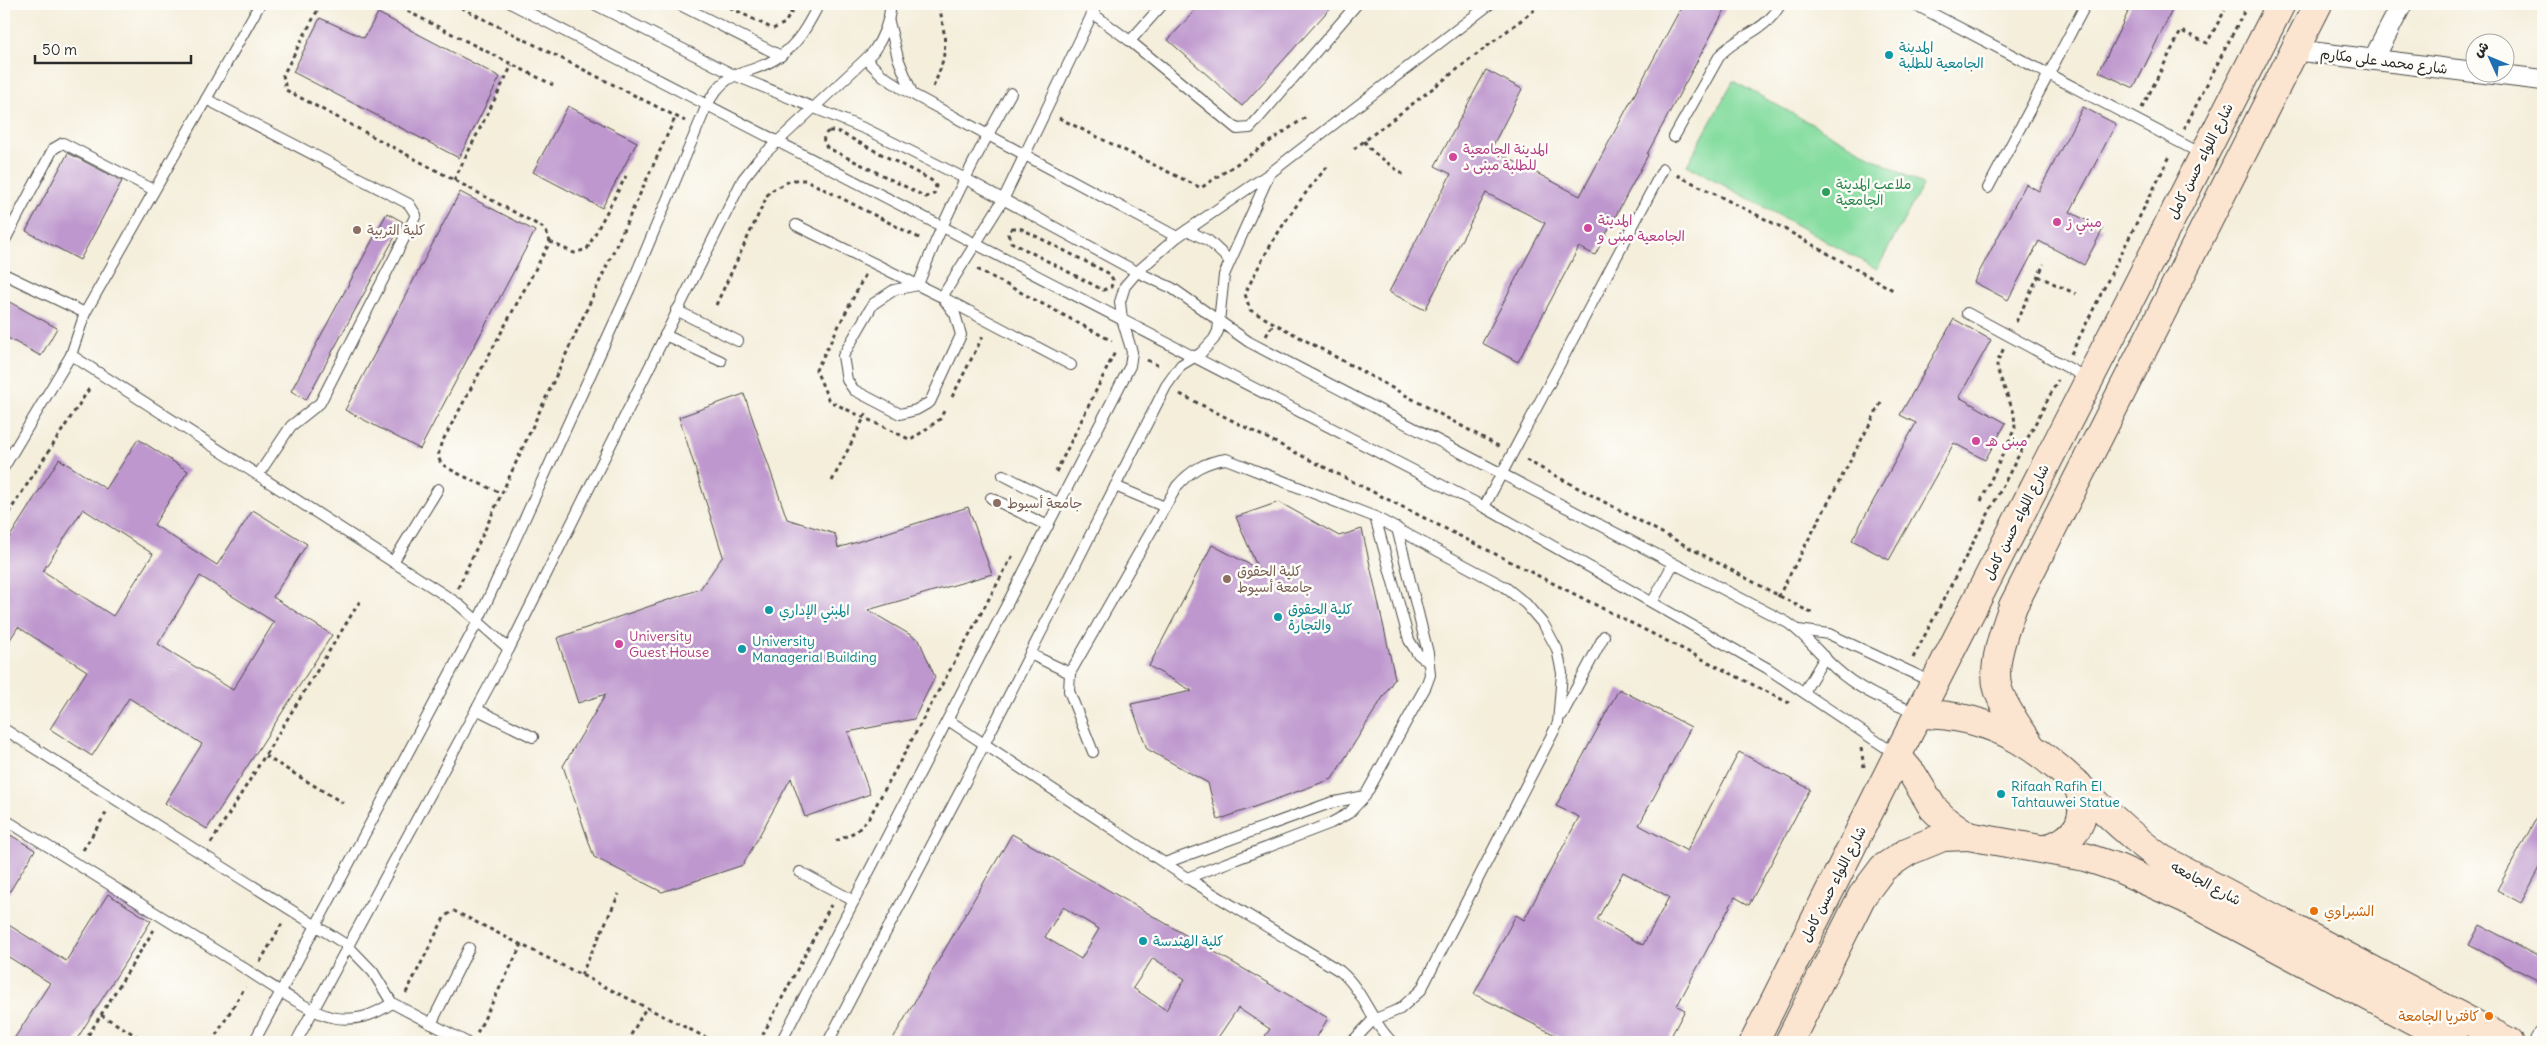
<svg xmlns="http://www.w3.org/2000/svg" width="2547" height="1046" viewBox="0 0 2547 1046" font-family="Delius,'Playpen Sans Arabic',sans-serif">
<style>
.green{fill:#86dda0;stroke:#588466}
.building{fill:#be97ce;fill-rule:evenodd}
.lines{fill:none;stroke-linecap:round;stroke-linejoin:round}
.service-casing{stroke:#494845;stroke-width:12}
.minor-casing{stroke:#494845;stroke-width:22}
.secondary-casing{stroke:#494845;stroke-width:30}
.path{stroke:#494845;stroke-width:3;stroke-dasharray:4 4;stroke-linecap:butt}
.service{stroke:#fff;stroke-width:10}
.minor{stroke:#fff;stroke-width:20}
.secondary{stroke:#fce5d0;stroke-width:28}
.culture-dot{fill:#0f9aa8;stroke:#fdfcf7;stroke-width:2}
.hotel-dot{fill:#d1479c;stroke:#fdfcf7;stroke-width:2}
.leisure-dot{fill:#2e9e5b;stroke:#fdfcf7;stroke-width:2}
.education-dot{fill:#8d6e63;stroke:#fdfcf7;stroke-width:2}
.food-dot{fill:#e8710a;stroke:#fdfcf7;stroke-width:2}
.labels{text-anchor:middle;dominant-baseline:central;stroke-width:5;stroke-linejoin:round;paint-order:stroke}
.culture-label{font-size:14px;fill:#0d838f;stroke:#fdfcf7;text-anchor:start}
.street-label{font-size:14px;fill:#2b2b2b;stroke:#fdfcf7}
.hotel-label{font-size:14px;fill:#b23c85;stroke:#fdfcf7;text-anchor:start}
.leisure-label{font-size:14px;fill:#27864d;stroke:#fdfcf7;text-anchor:start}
.education-label{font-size:14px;fill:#785e54;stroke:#fdfcf7;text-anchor:start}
.food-label{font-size:14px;fill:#c56008;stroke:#fdfcf7;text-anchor:start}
</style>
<rect width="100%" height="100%" fill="#fdfcf7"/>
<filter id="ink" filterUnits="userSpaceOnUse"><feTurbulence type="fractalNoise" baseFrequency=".02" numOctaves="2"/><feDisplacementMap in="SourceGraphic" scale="10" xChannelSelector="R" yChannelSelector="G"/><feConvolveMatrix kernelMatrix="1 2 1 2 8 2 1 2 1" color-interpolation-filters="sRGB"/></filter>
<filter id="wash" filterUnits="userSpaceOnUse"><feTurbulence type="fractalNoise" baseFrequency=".0096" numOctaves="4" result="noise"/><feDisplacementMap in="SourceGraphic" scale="20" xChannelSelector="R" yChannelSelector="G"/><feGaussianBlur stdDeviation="1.12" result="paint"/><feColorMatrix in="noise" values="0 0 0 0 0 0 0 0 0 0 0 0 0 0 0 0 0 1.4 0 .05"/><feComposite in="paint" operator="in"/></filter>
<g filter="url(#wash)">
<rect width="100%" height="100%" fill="#f4eedb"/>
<polygon class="green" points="1733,81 1923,185 1877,269 1687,165"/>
<g id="blocks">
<g class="building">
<polygon points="1201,4 1334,4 1242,106 1168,40"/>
<polygon points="1683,4 1728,4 1647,154 1648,155 1595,255 1579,247 1518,362 1482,343 1545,223 1486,193 1425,310 1389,292 1451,174 1435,166 1486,70 1522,89 1491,149 1580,196"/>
<polygon points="2132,4 2175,4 2134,88 2099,72"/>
<polygon points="378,13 500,77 459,158 293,72 320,18 364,38"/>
<polygon points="568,106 637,142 602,208 533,172"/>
<polygon points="2083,107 2116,124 2070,212 2103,229 2084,265 2039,241 2008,300 1974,282 2026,184 2039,191"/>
<polygon points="68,153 122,181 80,260 26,231"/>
<polygon points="460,192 535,231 420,449 345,410"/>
<polygon points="387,213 403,222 306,400 291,391"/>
<polygon points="4,299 57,328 41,356 4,336"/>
<polygon points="1954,319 1991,340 1959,397 2006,423 1985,460 1954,443 1889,560 1852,540 1916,423 1900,415"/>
<polygon points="744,394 787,519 835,534 838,548 968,507 992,574 868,610 919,640 935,677 914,719 848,732 870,794 805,817 791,778 743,865 662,892 594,857 563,766 606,694 578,703 557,638 700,589 723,556 679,417"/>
<path d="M138,439l50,32 -34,54 63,40 36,-55 54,34 -34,53 59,38 -125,194 -42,-26 37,-59 -73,-46 -37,58 -42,-27 37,-58 -69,-44 -14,22v-103l55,-87 47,30zM83,509l70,45 -40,62 -70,-45zM200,576l74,46 -41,68 -75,-46z"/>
<polygon points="1279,502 1339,536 1362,529 1395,678 1332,779 1218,820 1208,783 1147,749 1131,704 1192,691 1149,666 1212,545 1258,569 1236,517"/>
<path d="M1619,689l72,38 -52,98 48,26 52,-99 71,37 -61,116 -14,-8 -58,109 8,4 -17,32h-99l-95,-48 42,-79 8,5 55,-103 -23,-11zM1623,872l46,25 -26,48 -46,-25z"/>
<polygon points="2543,806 2543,862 2521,903 2497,890"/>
<polygon points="4,831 35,850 4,901"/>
<path d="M1012,834l316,184 -14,24h-53l9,-13 -32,-21 -23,34h-324zM1063,907l36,22 -18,30 -36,-22zM1153,958l32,21 -19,31 -33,-22z"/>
<polygon points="108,894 151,921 75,1042 12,1042 50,983 4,954 4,922 66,961"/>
<polygon points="2480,925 2543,958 2543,983 2469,945"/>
</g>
</g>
</g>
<g filter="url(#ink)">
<use href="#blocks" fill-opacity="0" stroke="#494845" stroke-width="1"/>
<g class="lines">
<g class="service-casing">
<g id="service">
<polyline points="512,4 1484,507 1767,668 1897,755"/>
<path d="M594,4l140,71 134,55 96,48 173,94 35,16 77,54 539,281c18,13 31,30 47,45 24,22 53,35 83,45"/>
<polyline points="678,4 781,56"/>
<polyline points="1914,4 2202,154"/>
<polyline points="1092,13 1130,41 1237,129 1250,128 1357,4"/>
<polyline points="889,22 898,58 912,93"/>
<polyline points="1130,41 1163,4"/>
<polyline points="866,59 882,75 901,88 1177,237"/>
<path d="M1011,93c-35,62 -68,125 -93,192l-24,5 -21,14 -30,52 4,24 7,10 46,24 16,-4 14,-8 31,-67 -6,-21 -13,-17 61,-97 94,-196"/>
<polyline points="206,99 409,204 416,215 320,403 291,426 258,475"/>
<path d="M1674,137l46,-82c21,-22 43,-21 61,-51"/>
<polyline points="1988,188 2086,4"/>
<polyline points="796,225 942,297 1071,365"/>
<polyline points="1187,230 1209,241 1229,260"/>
<polyline points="4,242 53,149 63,143 154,190"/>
<polyline points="4,274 85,313"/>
<polyline points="676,310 738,341"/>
<polyline points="1967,313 2089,379"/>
<polyline points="665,335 721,361"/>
<polyline points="71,355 457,603 509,649"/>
<polyline points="4,467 71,355 85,313 260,4"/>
<polyline points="1003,475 1060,504"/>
<polyline points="1115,486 1165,507"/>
<polyline points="991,498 1048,526"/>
<polyline points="1484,507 1663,169"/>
<polyline points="1375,517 1409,640 1417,653 1429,663"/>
<polyline points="393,562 438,489"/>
<polyline points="1653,601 1673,564"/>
<polyline points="1798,630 1829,634 1934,683"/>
<polyline points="1030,654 1070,673"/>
<polyline points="1804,692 1825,657"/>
<polyline points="476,709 533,737"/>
<polyline points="1562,715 1604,636"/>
<path d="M948,720l239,158 153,93c24,20 30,50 52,71"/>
<polyline points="4,729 348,946 373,972 392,1003 466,1042"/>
<path d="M1093,752l-24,-61 1,-18 107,-187c14,-16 28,-24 49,-27l149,58 130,70 21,17 18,21 13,24 5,24 -4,50 -137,267 -21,19 -27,11 -21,22"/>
<path d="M4,819c76,47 152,94 229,142 24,15 73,50 98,56 24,5 42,-1 61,-14"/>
<polyline points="1165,863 1330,803 1365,796"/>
<polyline points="800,872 854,901"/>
<polyline points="1187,878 1331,823 1349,813 1365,796 1426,686 1430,675 1428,653 1397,528"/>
<polyline points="431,1024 469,948"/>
<path d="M254,1042l224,-421 152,-333 77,-183c22,-41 40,-26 73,-49 19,-13 29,-33 39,-52"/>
<path d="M296,1042l213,-393 234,-470 15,-19 115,-108c11,-15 16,-29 18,-48"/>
<polyline points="781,1042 1130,366 1132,352 1122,319 1120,302 1125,286 1137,272 1177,237 1269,174 1490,4"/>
<polyline points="828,1042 965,782 1166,386 1181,365 1201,353 1214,339 1218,331 1224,275 1269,175"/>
</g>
</g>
<g class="minor-casing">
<g id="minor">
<polyline points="2294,50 2474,72"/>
<polyline points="2373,60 2402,4"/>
<polyline points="2477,72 2543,80"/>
<polyline points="2540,1042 2543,1035"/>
</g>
</g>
<g class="secondary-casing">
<g id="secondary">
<path d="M1919,714c119,0 157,84 243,145l347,183"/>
<path d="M2030,745c-11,-18 -26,-36 -32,-56 -7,-23 7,-61 15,-83l305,-602"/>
<polyline points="1897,756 1913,775 1933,808 1944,819 1968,836 2085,857 2118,868 2184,898 2454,1042"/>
<path d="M2046,849c33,-11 43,-31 32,-64"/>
<polyline points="1754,1042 1897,756 2281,4"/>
<polyline points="1789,1042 1862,896 1883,868 1909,851 1943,837 1968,836"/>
</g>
</g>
<g class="path">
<path d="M321,4l-38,71 3,15 256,137 6,8 2,7 -109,202c-2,6 -4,13 0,19 6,7 49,25 60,30"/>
<polyline points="393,4 553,85"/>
<polyline points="454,4 685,121"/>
<polyline points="723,4 773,29 785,23 796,4"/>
<path d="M933,87c16,-35 13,-46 6,-83"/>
<polyline points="2142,108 2181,31 2207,43 2225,10"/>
<polyline points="1059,118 1201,188 1306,117"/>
<polyline points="2184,129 2248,4"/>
<path d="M829,131h8l94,49 5,6 -2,8 -8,3 -98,-49c-6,-6 -6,-13 1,-17z"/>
<polyline points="1364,141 1372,151 1405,176"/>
<polyline points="1354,149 1542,4"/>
<path d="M1327,167c-34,39 -60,80 -82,127l5,16 250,137"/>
<polyline points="1677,175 1779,226 1893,290"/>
<polyline points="454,180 512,65"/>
<polygon points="1012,228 1020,228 1110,274 1113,280 1111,287 1103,290 1011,242 1008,234"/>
<polyline points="550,242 574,253 587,249 626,176"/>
<polyline points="977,269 1112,341"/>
<polyline points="865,275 816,370 829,401 911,440 940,419 944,411"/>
<polyline points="2038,276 2076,294"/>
<polyline points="716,305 769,192 791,180 806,180 921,239"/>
<polyline points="2016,322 2044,264"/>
<polyline points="1266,336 1273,324"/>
<polyline points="2071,354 2171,154"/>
<polyline points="1147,360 1161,367"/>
<polyline points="1180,394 1789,703"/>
<polyline points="952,397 983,336"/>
<polyline points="1526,460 1815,615"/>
<polyline points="1056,472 1116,350"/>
<polyline points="832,481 867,412"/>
<polyline points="1981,501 2015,428 2014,413 1997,369 1997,362 2004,348"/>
<polyline points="4,520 91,386"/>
<polyline points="458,588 676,116"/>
<polyline points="1778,597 1881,403"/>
<polyline points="1913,658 2058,380"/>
<polyline points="1861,748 1864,767"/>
<polyline points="265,756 343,803"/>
<polyline points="836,841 857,831 869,818 1014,553"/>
<polyline points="211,843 360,601"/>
<polyline points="83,850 108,810"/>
<polyline points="260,962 283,922"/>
<polyline points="581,975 619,894"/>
<polyline points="406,993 445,916 454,911 715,1042"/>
<polyline points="101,1015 147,1042"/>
<polyline points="477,1033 522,944"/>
<polyline points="84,1042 155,928"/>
<polyline points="212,1042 245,987"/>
<polyline points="627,1042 646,1008"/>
<polyline points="759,1042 831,905"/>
</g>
<use href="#service" class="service"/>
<use href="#minor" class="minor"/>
<use href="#secondary" class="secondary"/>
</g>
</g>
<g class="culture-dot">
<circle cx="1889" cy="55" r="5"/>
<circle cx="769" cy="610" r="5"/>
<circle cx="1278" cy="617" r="5"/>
<circle cx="742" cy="649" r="5"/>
<circle cx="2001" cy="794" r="5"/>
<circle cx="1143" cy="941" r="5"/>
</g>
<g class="hotel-dot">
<circle cx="1453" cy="157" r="5"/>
<circle cx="2057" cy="222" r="5"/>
<circle cx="1588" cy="228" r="5"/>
<circle cx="1976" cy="441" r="5"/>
<circle cx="619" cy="644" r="5"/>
</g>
<circle class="leisure-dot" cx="1826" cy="192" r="5"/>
<g class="education-dot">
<circle cx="357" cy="230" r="5"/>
<circle cx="997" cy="503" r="5"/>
<circle cx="1227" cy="579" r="5"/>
</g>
<g class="food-dot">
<circle cx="2314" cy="911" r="5"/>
<circle cx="2489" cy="1016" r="5"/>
</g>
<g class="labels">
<g class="culture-label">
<text x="1899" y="47">المدينة<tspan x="1899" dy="16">الجامعية للطلبة</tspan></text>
<text x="1288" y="609">كلية الحقوق<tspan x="1288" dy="16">والتجارة</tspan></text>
<text x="779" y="610">المبني الإداري</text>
<text x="752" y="641">University<tspan x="752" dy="16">Managerial Building</tspan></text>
<text x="2011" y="786">Rifaah Rafih El<tspan x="2011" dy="16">Tahtauwei Statue</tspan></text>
<text x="1153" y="941">كلية الهندسة</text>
</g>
<g class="street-label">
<text transform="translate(2384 61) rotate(7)">شارع محمد على مكارم</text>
<text transform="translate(2200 161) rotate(-63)">شارع اللواء حسن كامل</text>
<text transform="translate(2016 522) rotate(-63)">شارع اللواء حسن كامل</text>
<text transform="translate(2206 883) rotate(28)">شارع الجامعه</text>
<text transform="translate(1833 884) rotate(-63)">شارع اللواء حسن كامل</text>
</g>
<g class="hotel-label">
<text x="1463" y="149">المدينة الجامعية<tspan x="1463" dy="16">للطلبة مبنى د</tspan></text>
<text x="1598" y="220">المدينة<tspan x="1598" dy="16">الجامعية مبنى و</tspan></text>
<text x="2067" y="222">مبني ز</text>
<text x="1986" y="441">مبنى هـ</text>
<text x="629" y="636">University<tspan x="629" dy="16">Guest House</tspan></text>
</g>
<g class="leisure-label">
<text x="1836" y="184">ملاعب المدينة<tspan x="1836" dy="16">الجامعية</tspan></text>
</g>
<g class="education-label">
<text x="367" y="230">كلية التربية</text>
<text x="1007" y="503">جامعة أسيوط</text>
<text x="1237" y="571">كلية الحقوق<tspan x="1237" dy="16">جامعة أسيوط</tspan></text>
</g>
<g class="food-label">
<text x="2324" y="911">الشبراوي</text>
<text x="2479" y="1016" text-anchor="end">كافتريا الجامعة</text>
</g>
</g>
<rect width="2547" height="1046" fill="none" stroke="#fdfcf7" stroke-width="20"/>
<g transform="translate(2490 58) rotate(314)"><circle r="24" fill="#fdfcf7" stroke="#a9a8a5"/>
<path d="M0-4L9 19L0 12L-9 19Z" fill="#1f6fb2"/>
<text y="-8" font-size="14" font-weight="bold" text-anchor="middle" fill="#2b2b2b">ش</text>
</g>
<path d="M35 55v8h156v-8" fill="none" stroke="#2b2b2b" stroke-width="2.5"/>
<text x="42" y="55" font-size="15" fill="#2b2b2b" stroke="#fdfcf7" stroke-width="4" paint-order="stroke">50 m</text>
</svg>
